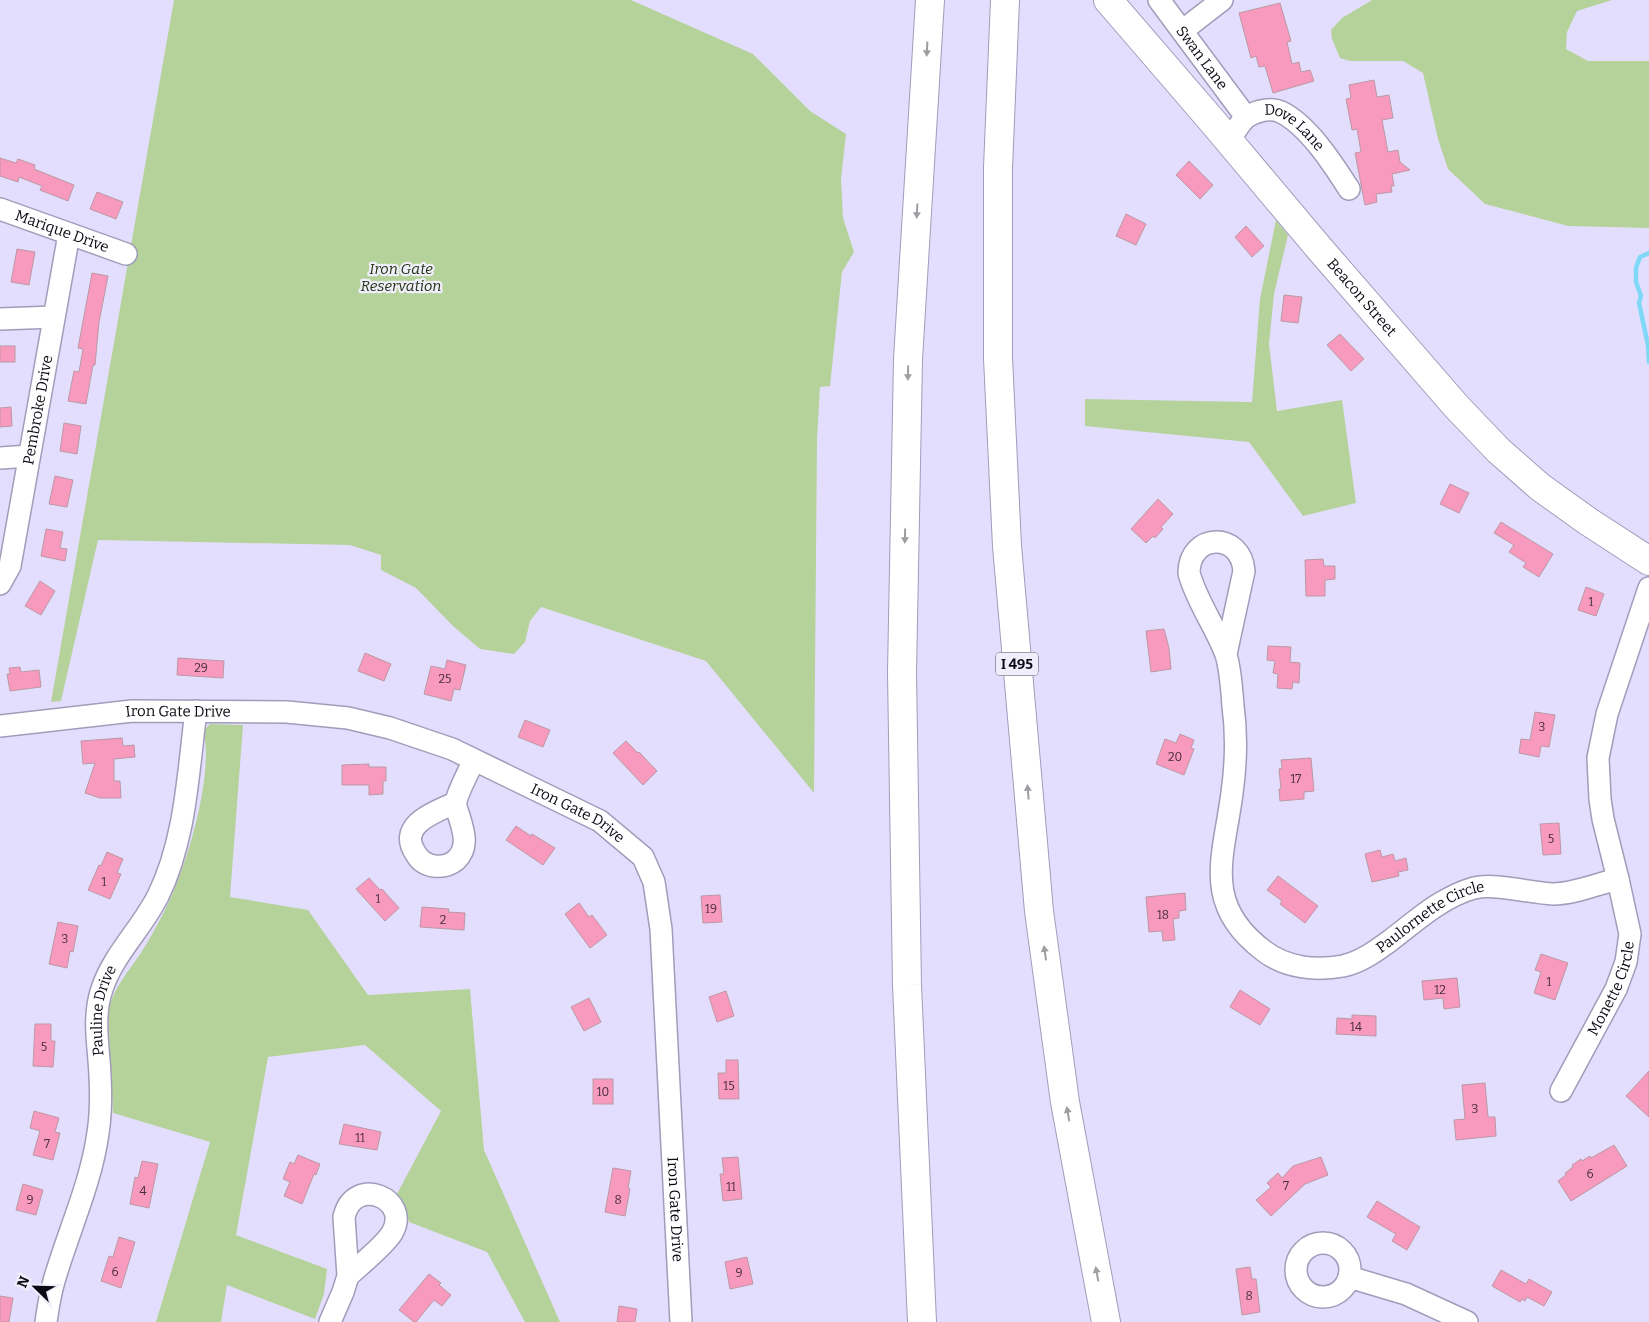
<svg xmlns="http://www.w3.org/2000/svg" width="1649" height="1322" viewBox="0 0 1649 1322" font-family="Bitter,serif">
<style>
.green{fill:#b6d29b}
.lines{fill:none;stroke-linecap:round;stroke-linejoin:round}
.stream{stroke:#80d8f7;stroke-width:4.5}
.building{fill:#f89abd;stroke:#bb99a4}
.minor-casing{stroke:#a19cba;stroke-width:24}
.major-casing{stroke:#a19cba;stroke-width:30}
.highway-casing{stroke:#a19cba;stroke-width:30}
.minor{stroke:#fff;stroke-width:21}
.major{stroke:#fff;stroke-width:28}
.highway{stroke:#fff;stroke-width:28}
.oneway{fill:#9e9da1}
.labels{text-anchor:middle;dominant-baseline:central;stroke-width:4.5;stroke-linejoin:round;paint-order:stroke}
.number-label{font-size:12px;fill:#472e3e}
.shield{fill:#f0eefb;stroke:#504e59;stroke-width:1}
.shield-label{font-size:14px;font-weight:bold;fill:#0c0a14}
.street-label{font-size:15px;fill:#0c0a14;stroke:#f0eefb}
.park-label{font-size:15px;font-style:italic;fill:#223210;stroke:#f0eefb}
</style>
<rect width="100%" height="100%" fill="#e4defe"/>
<g class="green">
<polygon points="174,0 631,0 753,54 810,111 846,134 841,179 843,218 854,252 842,272 830,386 820,387 817,439 814,793 706,661 541,607 530,621 525,642 514,654 480,649 453,626 416,588 381,570 381,555 350,545 98,540 61,701 51,702"/>
<polygon points="1372,0 1612,0 1577,11 1567,32 1566,49 1588,61 1649,61 1649,228 1568,226 1485,204 1448,169 1438,139 1423,73 1403,61 1350,61 1340,58 1332,39 1331,30 1342,18"/>
<polygon points="1276,220 1288,235 1274,294 1269,344 1277,411 1342,400 1356,503 1303,516 1249,442 1085,426 1085,399 1252,402 1260,299"/>
<path d="M210,724l33,1 -13,172 78,13 60,85 102,-6 14,161 76,172h-35l-38,-70 -78,-30 -4,-16 -8,-12 44,-83 -76,-66 -97,12 -32,178 91,34 -3,25 -9,25 -88,-34 -6,37h-65l54,-180 -97,-29 -5,-100c4,-22 16,-36 28,-53 8,-11 14,-22 20,-33 26,-43 58,-145 48,-194l1,-4z"/>
</g>
<g class="lines">
<polyline class="stream" points="1649,253 1640,257 1636,268 1636,282 1641,296 1639,303 1648,345 1649,362"/>
</g>
<g class="building">
<polygon points="1280,3 1291,41 1287,42 1292,64 1299,62 1301,72 1310,70 1314,81 1273,93 1265,66 1259,67 1256,56 1251,58 1239,13"/>
<polygon points="1374,80 1377,97 1389,95 1393,118 1382,120 1388,152 1398,150 1400,162 1410,170 1392,174 1394,186 1391,186 1392,192 1376,194 1377,202 1365,205 1355,153 1361,152 1357,129 1352,130 1346,99 1351,98 1349,85"/>
<polygon points="0,158 16,163 18,159 35,165 34,169 74,185 68,201 40,190 42,186 19,177 18,182 0,176"/>
<polygon points="1189,161 1213,185 1200,199 1176,175"/>
<polygon points="97,192 123,202 116,219 90,209"/>
<polygon points="1126,214 1146,224 1136,245 1116,236"/>
<polygon points="1246,226 1264,246 1252,257 1235,237"/>
<polygon points="17,249 35,252 29,285 11,282"/>
<polygon points="92,273 108,276 99,322 95,365 93,365 86,404 68,401 74,371 79,372 83,349 78,348"/>
<polygon points="1284,295 1302,297 1298,323 1281,321"/>
<polygon points="1340,334 1364,359 1351,371 1327,345"/>
<rect x="0" y="346" width="15" height="16"/>
<polygon points="11,407 12,426 0,427 0,408"/>
<polygon points="64,423 81,426 77,454 60,451"/>
<polygon points="55,476 73,480 67,507 49,504"/>
<polygon points="1450,484 1469,493 1459,513 1440,504"/>
<polygon points="1158,499 1173,514 1161,527 1163,529 1155,538 1153,536 1146,543 1131,529"/>
<polygon points="1501,522 1553,554 1539,577 1523,567 1526,563 1509,552 1514,545 1494,533"/>
<polygon points="46,529 63,532 60,548 67,549 65,561 41,556"/>
<polygon points="1323,559 1324,566 1335,566 1335,579 1325,580 1325,596 1306,596 1305,560"/>
<polygon points="40,581 55,591 41,615 25,606"/>
<polygon points="1586,587 1604,594 1596,616 1578,610"/>
<polygon points="1164,629 1169,648 1171,669 1151,672 1146,631"/>
<polygon points="1268,646 1291,647 1290,662 1300,663 1299,683 1293,682 1292,689 1277,688 1278,674 1273,673 1275,661 1267,660"/>
<polygon points="365,653 391,664 384,681 358,671"/>
<polygon points="178,658 224,661 223,678 177,675"/>
<polygon points="447,660 466,665 460,690 454,689 451,701 424,694 431,666 445,669"/>
<polygon points="20,667 21,672 39,670 41,687 10,691 7,674 10,674 9,668"/>
<polygon points="1535,712 1555,715 1549,747 1541,746 1539,757 1519,753 1521,739 1530,740"/>
<polygon points="525,720 550,730 543,747 518,737"/>
<polygon points="1180,734 1194,740 1191,748 1194,749 1184,775 1156,764 1165,739 1176,743"/>
<polygon points="122,738 123,746 134,745 135,757 114,759 114,781 120,781 121,798 100,798 85,793 95,763 83,764 81,741"/>
<polygon points="626,741 638,753 639,752 657,771 643,785 613,753"/>
<polygon points="1311,758 1314,791 1304,792 1304,799 1280,801 1279,789 1281,789 1279,769 1282,768 1281,760"/>
<polygon points="369,764 369,767 386,767 386,781 383,781 383,794 369,795 369,785 342,785 342,765"/>
<polygon points="1559,823 1561,854 1543,855 1540,824"/>
<polygon points="516,826 531,836 532,834 555,848 543,865 506,840"/>
<polygon points="1380,850 1382,857 1393,854 1395,861 1406,858 1408,870 1398,872 1399,876 1372,882 1365,854"/>
<polygon points="107,852 123,859 117,873 121,874 110,899 88,890 99,865 101,866"/>
<polygon points="1278,876 1318,906 1305,923 1280,904 1282,901 1267,890"/>
<polygon points="369,878 380,890 382,889 399,908 385,921 356,889"/>
<polygon points="1185,893 1186,910 1179,911 1179,918 1173,919 1175,940 1163,941 1162,931 1149,932 1146,897"/>
<polygon points="720,895 722,922 703,923 701,896"/>
<polygon points="579,903 589,917 592,915 607,935 590,948 565,914"/>
<polygon points="422,907 449,909 448,912 465,913 464,930 420,927"/>
<polygon points="58,922 78,926 73,952 70,951 67,968 49,964"/>
<polygon points="1541,954 1568,963 1555,1000 1534,993 1541,972 1535,970"/>
<polygon points="1457,978 1460,1007 1444,1009 1443,998 1424,1000 1422,981"/>
<polygon points="1240,990 1270,1009 1260,1025 1230,1007"/>
<polygon points="726,991 734,1016 717,1022 709,997"/>
<polygon points="589,998 601,1022 584,1031 571,1007"/>
<polygon points="1352,1015 1376,1016 1376,1036 1336,1034 1337,1018 1352,1019"/>
<polygon points="35,1024 51,1024 51,1041 55,1041 53,1067 33,1066"/>
<polygon points="726,1060 738,1060 739,1099 719,1099 718,1073 726,1073"/>
<polygon points="1649,1071 1649,1117 1626,1096"/>
<rect x="593" y="1079" width="20" height="25"/>
<polygon points="1485,1083 1488,1117 1495,1117 1496,1136 1456,1140 1454,1120 1465,1119 1462,1085"/>
<polygon points="34,1111 59,1118 55,1132 60,1133 53,1160 33,1155 40,1131 30,1128"/>
<polygon points="344,1124 381,1132 377,1150 339,1144"/>
<polygon points="1614,1145 1627,1166 1571,1201 1558,1181 1566,1175 1565,1173 1573,1167 1572,1165 1581,1159 1582,1161 1590,1156 1591,1158"/>
<polygon points="298,1155 320,1164 316,1175 314,1174 302,1204 284,1196 290,1182 283,1179 290,1162 294,1164"/>
<polygon points="738,1157 742,1199 723,1201 720,1174 724,1174 722,1158"/>
<polygon points="1321,1157 1328,1175 1305,1184 1271,1216 1256,1200 1271,1187 1267,1183 1278,1173 1282,1178 1293,1166"/>
<polygon points="142,1161 158,1164 149,1208 130,1204 135,1177 138,1178"/>
<polygon points="613,1168 631,1171 628,1188 630,1189 625,1216 605,1212"/>
<polygon points="23,1184 43,1190 36,1215 16,1210"/>
<polygon points="1377,1201 1420,1227 1407,1250 1392,1241 1396,1234 1367,1217"/>
<polygon points="119,1237 135,1242 121,1288 101,1281 109,1256 113,1257"/>
<polygon points="747,1257 753,1284 730,1289 725,1262"/>
<polygon points="1250,1267 1252,1279 1256,1279 1260,1312 1242,1315 1236,1269"/>
<polygon points="1501,1270 1526,1284 1529,1279 1552,1292 1544,1306 1527,1297 1525,1301 1522,1299 1520,1302 1492,1286"/>
<polygon points="429,1274 441,1283 439,1285 451,1295 442,1306 434,1300 416,1322 414,1322 399,1310"/>
<polygon points="0,1296 13,1298 9,1322 0,1322"/>
<polygon points="619,1306 637,1309 635,1322 617,1322"/>
</g>
<g class="lines">
<g class="minor-casing">
<g id="minor">
<path id="s1" d="M1159,0l87,117"/>
<polyline points="1182,31 1222,0"/>
<path id="s2" d="M1229,141c5,-7 11,-20 19,-25 9,-5 23,-9 33,-4 27,13 52,52 68,77"/>
<path id="s3" d="M0,209l126,45"/>
<polyline points="0,319 54,317"/>
<polyline points="0,458 29,456"/>
<path id="s4" d="M0,584l10,-18 59,-332"/>
<path id="s5" d="M1226,654l18,-83c-3,-40 -55,-38 -55,2 7,27 26,53 36,79 5,12 7,40 8,54 4,29 3,58 -1,87 -8,63 -31,111 32,158 22,17 52,20 79,15 18,-4 33,-15 48,-26 26,-20 51,-43 83,-52 21,-5 56,5 79,6 21,0 44,-10 65,-15l-15,-60 -3,-20 -2,-41 9,-44 42,-126"/>
<path id="s6" d="M0,726l132,-15 155,1 61,6 42,10 62,21 148,72 43,36 11,25 7,47 20,393"/>
<path d="M455,803c-20,9 -59,22 -39,51 4,7 11,11 18,12 8,1 16,-1 22,-6 14,-13 7,-31 2,-47 -1,-3 -3,-8 -2,-11 1,-9 14,-33 18,-42"/>
<path id="s7" d="M1561,1091l55,-102 10,-27 4,-28 -12,-55"/>
<circle cx="1323" cy="1270" r="27"/>
<polyline points="1349,1277 1406,1294 1467,1322"/>
<path id="s8" d="M46,1322c2,-14 4,-28 8,-41 14,-49 37,-97 44,-148 3,-19 3,-38 2,-57 -1,-29 -8,-58 2,-87 11,-34 40,-61 56,-93 28,-57 30,-124 38,-185"/>
<path d="M330,1322l13,-30 5,-16 -4,-59c10,-43 68,-18 48,16 -7,12 -33,33 -44,43"/>
</g>
</g>
<g class="major-casing">
<g id="major">
<path id="s9" d="M1108,0l105,122 106,126 137,158 42,44 42,37 49,35 60,39"/>
</g>
</g>
<g class="highway-casing">
<g id="highway">
<polyline points="1005,0 998,168 998,358 1007,546 1039,911 1065,1102 1106,1322"/>
<polyline points="922,1322 907,985 902,673 908,359 930,0"/>
</g>
</g>
<use href="#minor" class="minor"/>
<use href="#major" class="major"/>
<use href="#highway" class="highway"/>
</g>
<defs><path id="oneway-solid" d="M-6-.8H1V-3.2L6.5 0L1 3.2V.8H-6Z" transform="scale(1.25)"/></defs>
<g class="oneway">
<use href="#oneway-solid" transform="translate(927 49) rotate(93)"/>
<use href="#oneway-solid" transform="translate(917 211) rotate(93)"/>
<use href="#oneway-solid" transform="translate(908 373) rotate(91)"/>
<use href="#oneway-solid" transform="translate(905 536) rotate(91)"/>
<use href="#oneway-solid" transform="translate(1028 792) rotate(-95)"/>
<use href="#oneway-solid" transform="translate(1045 953) rotate(-98)"/>
<use href="#oneway-solid" transform="translate(1068 1114) rotate(-100)"/>
<use href="#oneway-solid" transform="translate(1097 1274) rotate(-100)"/>
</g>
<g class="labels">
<g class="number-label">
<text x="1591" y="602">1</text>
<text x="201" y="668">29</text>
<text x="445" y="679">25</text>
<text x="1542" y="727">3</text>
<text x="1175" y="757">20</text>
<text x="1296" y="779">17</text>
<text x="1551" y="839">5</text>
<text x="104" y="882">1</text>
<text x="378" y="899">1</text>
<text x="711" y="909">19</text>
<text x="1163" y="915">18</text>
<text x="443" y="920">2</text>
<text x="65" y="939">3</text>
<text x="1549" y="982">1</text>
<text x="1440" y="990">12</text>
<text x="1356" y="1027">14</text>
<text x="44" y="1047">5</text>
<text x="729" y="1086">15</text>
<text x="603" y="1092">10</text>
<text x="1475" y="1109">3</text>
<text x="360" y="1138">11</text>
<text x="47" y="1144">7</text>
<text x="1590" y="1174">6</text>
<text x="1286" y="1186">7</text>
<text x="731" y="1187">11</text>
<text x="143" y="1191">4</text>
<text x="30" y="1200">9</text>
<text x="618" y="1200">8</text>
<text x="115" y="1272">6</text>
<text x="739" y="1273">9</text>
<text x="1249" y="1296">8</text>
</g>
<rect class="shield" x="996" y="652.5" width="42" height="23" rx="4"/>
<g class="shield-label">
<text x="1017" y="664">I 495</text>
</g>
<g class="street-label">
<text stroke="none"><textPath href="#s1" startOffset="72">Swan Lane</textPath></text>
<text stroke="none"><textPath href="#s2" startOffset="85">Dove Lane</textPath></text>
<text stroke="none"><textPath href="#s3" startOffset="66">Marique Drive</textPath></text>
<text stroke="none"><textPath href="#s9" startOffset="391">Beacon Street</textPath></text>
<text stroke="none"><textPath href="#s4" startOffset="179">Pembroke Drive</textPath></text>
<text stroke="none"><textPath href="#s6" startOffset="179">Iron Gate Drive</textPath></text>
<text stroke="none"><textPath href="#s6" startOffset="599">Iron Gate Drive</textPath></text>
<text stroke="none"><textPath href="#s5" startOffset="762">Paulornette Circle</textPath></text>
<text stroke="none"><textPath href="#s7" startOffset="115">Monette Circle</textPath></text>
<text stroke="none"><textPath href="#s8" startOffset="320">Pauline Drive</textPath></text>
<text stroke="none"><textPath href="#s6" startOffset="1034">Iron Gate Drive</textPath></text>
</g>
<g class="park-label">
<text x="401" y="269">Iron Gate<tspan x="401" dy="17">Reservation</tspan></text>
</g>
</g>
<g transform="translate(35 1287) rotate(293)" stroke="#f0eefb" stroke-width="4" paint-order="stroke">
<path d="M0-4L9 19L0 12L-9 19Z" fill="#0c0a14"/>
<text y="-8" font-size="14" font-weight="bold" text-anchor="middle" fill="#0c0a14">N</text>
</g>
</svg>
